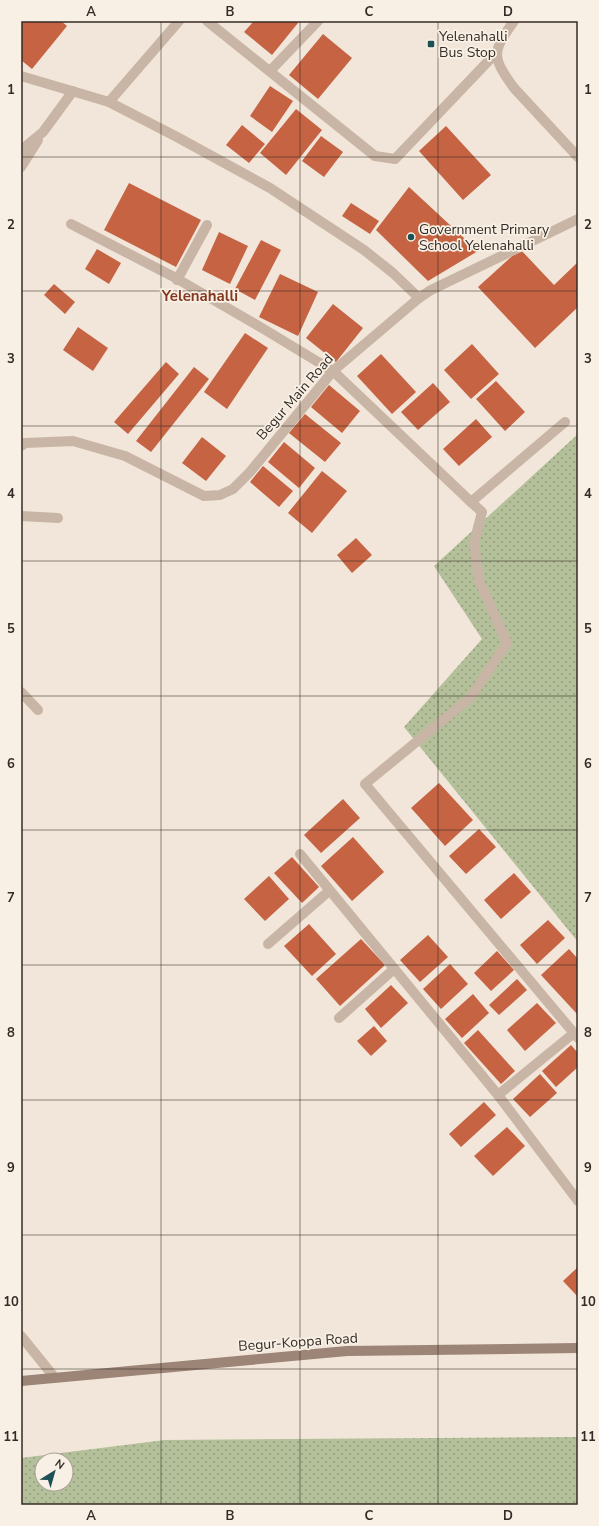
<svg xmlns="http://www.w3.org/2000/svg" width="599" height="1526" viewBox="0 0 599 1526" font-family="'Nunito Sans',sans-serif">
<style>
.grass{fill:url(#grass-dots);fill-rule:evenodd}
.building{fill:#c56343}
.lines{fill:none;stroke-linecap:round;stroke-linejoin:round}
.service{stroke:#c9b5a5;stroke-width:10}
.minor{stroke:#c9b5a5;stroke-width:10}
.tertiary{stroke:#c9b5a5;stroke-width:10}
.secondary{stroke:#9c8477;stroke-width:10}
.grid{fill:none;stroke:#342b26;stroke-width:1;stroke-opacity:0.55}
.poi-dot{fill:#1c5155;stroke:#f9f0e5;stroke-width:1.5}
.labels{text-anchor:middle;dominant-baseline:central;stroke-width:3.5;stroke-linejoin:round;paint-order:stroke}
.poi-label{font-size:14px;fill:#342b26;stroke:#f9f0e5;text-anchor:start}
.street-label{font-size:14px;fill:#342b26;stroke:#f9f0e5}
.neighbourhood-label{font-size:15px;font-weight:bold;fill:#833820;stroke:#f9f0e5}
.neatline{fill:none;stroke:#342b26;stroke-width:1.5}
.grid-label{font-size:13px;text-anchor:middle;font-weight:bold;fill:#342b26}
</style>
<defs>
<pattern id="grass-dots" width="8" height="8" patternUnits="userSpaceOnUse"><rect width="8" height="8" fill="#b3c099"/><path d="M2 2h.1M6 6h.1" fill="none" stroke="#929c7d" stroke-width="1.8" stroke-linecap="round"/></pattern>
</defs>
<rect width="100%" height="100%" fill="#f1e6d9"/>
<g class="grass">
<polygon points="578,434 578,942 404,727 482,639 434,566"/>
<path d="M578,1437v68h-557v-47l144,-18zM42,1460h24v24h-24z"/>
</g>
<g class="building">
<polygon points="21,21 61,21 67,26 32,69 21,60"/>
<polygon points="254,21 295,21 298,23 272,55 244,32"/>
<polygon points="323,34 352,58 318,99 289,75"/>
<polygon points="270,86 293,101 272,132 250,116"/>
<polygon points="296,109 322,130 286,175 260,153"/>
<polygon points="242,125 265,144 249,163 226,145"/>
<polygon points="446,126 491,175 463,200 419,151"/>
<polygon points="321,136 343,152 324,177 302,161"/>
<polygon points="129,183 201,220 176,267 104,230"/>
<polygon points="409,187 478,251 428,281 376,230"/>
<polygon points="351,203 379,221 370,234 342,216"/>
<polygon points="219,232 248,246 230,284 202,270"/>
<polygon points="261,240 281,250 255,300 235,289"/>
<polygon points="97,249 121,263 109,284 85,269"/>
<polygon points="520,249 554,285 578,262 578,307 535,348 478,287"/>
<polygon points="280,274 318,292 298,336 259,317"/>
<polygon points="54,284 75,302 65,314 44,295"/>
<polygon points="333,304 363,328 336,362 306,338"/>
<polygon points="78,327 108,348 93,371 63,350"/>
<polygon points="245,333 268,348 227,409 204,392"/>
<polygon points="472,344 499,374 471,399 444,370"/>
<polygon points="381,354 416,392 392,414 357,376"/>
<polygon points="166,362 179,374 128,434 114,422"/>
<polygon points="194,367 209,379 151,452 136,441"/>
<polygon points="496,381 525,412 505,431 476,399"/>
<polygon points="433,383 450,402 418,430 401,412"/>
<polygon points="329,385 360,411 342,433 311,407"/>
<polygon points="305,414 341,443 325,462 289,433"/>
<polygon points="476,419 492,437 459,466 443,449"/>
<polygon points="202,437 226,456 206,481 182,463"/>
<polygon points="284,442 315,468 299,488 268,462"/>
<polygon points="263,466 293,491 279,507 250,482"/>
<polygon points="322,471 347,491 312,533 288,513"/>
<polygon points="356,538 372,555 352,573 337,555"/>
<polygon points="439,783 473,820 445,846 411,808"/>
<polygon points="343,799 360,818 321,853 304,835"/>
<polygon points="479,829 496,847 466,874 449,856"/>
<polygon points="353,837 384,872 352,901 321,866"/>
<polygon points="292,857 319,887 302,903 274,873"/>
<polygon points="514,873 531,892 501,919 484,900"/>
<polygon points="269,876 289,899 265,921 244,899"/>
<polygon points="548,920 565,938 537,964 520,945"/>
<polygon points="309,924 336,954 312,976 284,946"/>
<polygon points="428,935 448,957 420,982 400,960"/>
<polygon points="361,939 385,965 340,1006 316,979"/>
<polygon points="569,949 578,959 578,1015 541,975"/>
<polygon points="497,951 514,970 491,991 474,973"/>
<polygon points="450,964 468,984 441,1009 423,989"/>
<polygon points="517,979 527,990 499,1015 489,1005"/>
<polygon points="391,985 408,1003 381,1028 365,1009"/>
<polygon points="473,994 489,1013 462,1038 445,1019"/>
<polygon points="537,1003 556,1023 525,1051 507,1030"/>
<polygon points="374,1026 387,1041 371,1056 357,1041"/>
<polygon points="478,1030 515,1071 501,1084 464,1043"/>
<polygon points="571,1045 578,1053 578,1067 556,1087 542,1071"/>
<polygon points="540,1074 557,1093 530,1117 513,1099"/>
<polygon points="484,1102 496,1115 461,1147 449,1134"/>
<polygon points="507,1127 525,1146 493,1176 474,1156"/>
<polygon points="578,1267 578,1297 563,1281"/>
</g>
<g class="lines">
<g class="service">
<polyline points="21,150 43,132 73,91"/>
<polyline points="21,167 38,140"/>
<polyline points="177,280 207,225"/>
<polyline points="21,1336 55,1378"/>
</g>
<g class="minor">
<polyline points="207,21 375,156 395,159 496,53"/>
<polyline points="270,71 318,21"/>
<polyline points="21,76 109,102 179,21"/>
<polyline points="109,102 177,137 270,188 364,250 393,273 419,298"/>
<polyline points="71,224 174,277 262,328 333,371 471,502 565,422"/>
<polyline points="471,502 482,512 474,543 479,580 507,643 470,698 365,784 578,1038"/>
<polyline points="21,516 58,518"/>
<polyline points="21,692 38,710"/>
<polyline points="300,854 498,1095 578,1201"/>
<polyline points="268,944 329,891"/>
<polyline points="339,1018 394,969"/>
<polyline points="498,1095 574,1033"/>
</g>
<g class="tertiary">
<path d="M514,21c-22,31 -23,35 0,67l64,69"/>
<polyline points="21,446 25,443 73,441 125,456 204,496 220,495 233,489 250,472 333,371 419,298 431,290 578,219"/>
</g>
<polyline class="secondary" points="21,1381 347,1351 578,1348"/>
</g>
<path class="grid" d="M161,21v1484M300,21v1484M438,21v1484M21,157h557M21,291h557M21,426h557M21,561h557M21,696h557M21,830h557M21,965h557M21,1100h557M21,1235h557M21,1369h557"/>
<g class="poi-dot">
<rect x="427" y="40" width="8" height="8" rx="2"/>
<circle cx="411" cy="237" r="4"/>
</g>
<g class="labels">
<g class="poi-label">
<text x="439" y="36">Yelenahalli<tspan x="439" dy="16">Bus Stop</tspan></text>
<text x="419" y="229">Government Primary<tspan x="419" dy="16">School Yelenahalli</tspan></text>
</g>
<g class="street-label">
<text transform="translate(295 397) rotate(-49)">Begur Main Road</text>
<text transform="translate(298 1342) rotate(-4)">Begur-Koppa Road</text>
</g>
<g class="neighbourhood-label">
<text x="200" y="296">Yelenahalli</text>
</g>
</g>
<rect width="599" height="1526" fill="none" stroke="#f9f0e5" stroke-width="44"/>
<g transform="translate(54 1472) rotate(37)"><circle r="19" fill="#f9f0e5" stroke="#aaa199"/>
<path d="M0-3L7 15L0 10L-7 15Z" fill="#1c5155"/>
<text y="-6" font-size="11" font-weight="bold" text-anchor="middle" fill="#342b26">N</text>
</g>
<rect x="22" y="22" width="555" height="1482" class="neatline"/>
<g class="grid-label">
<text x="91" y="16">A</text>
<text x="230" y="16">B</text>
<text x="369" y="16">C</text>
<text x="508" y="16">D</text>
<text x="11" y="94">1</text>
<text x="588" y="94">1</text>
<text x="11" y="229">2</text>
<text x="588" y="229">2</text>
<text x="11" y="363">3</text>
<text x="588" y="363">3</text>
<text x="11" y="498">4</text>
<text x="588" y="498">4</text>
<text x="11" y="633">5</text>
<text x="588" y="633">5</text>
<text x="11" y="768">6</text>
<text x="588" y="768">6</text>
<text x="11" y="902">7</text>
<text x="588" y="902">7</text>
<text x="11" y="1037">8</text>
<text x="588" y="1037">8</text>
<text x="11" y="1172">9</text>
<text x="588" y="1172">9</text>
<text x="11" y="1306">10</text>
<text x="588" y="1306">10</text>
<text x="11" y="1441">11</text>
<text x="588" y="1441">11</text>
<text x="91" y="1520">A</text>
<text x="230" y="1520">B</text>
<text x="369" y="1520">C</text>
<text x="508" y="1520">D</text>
</g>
</svg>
